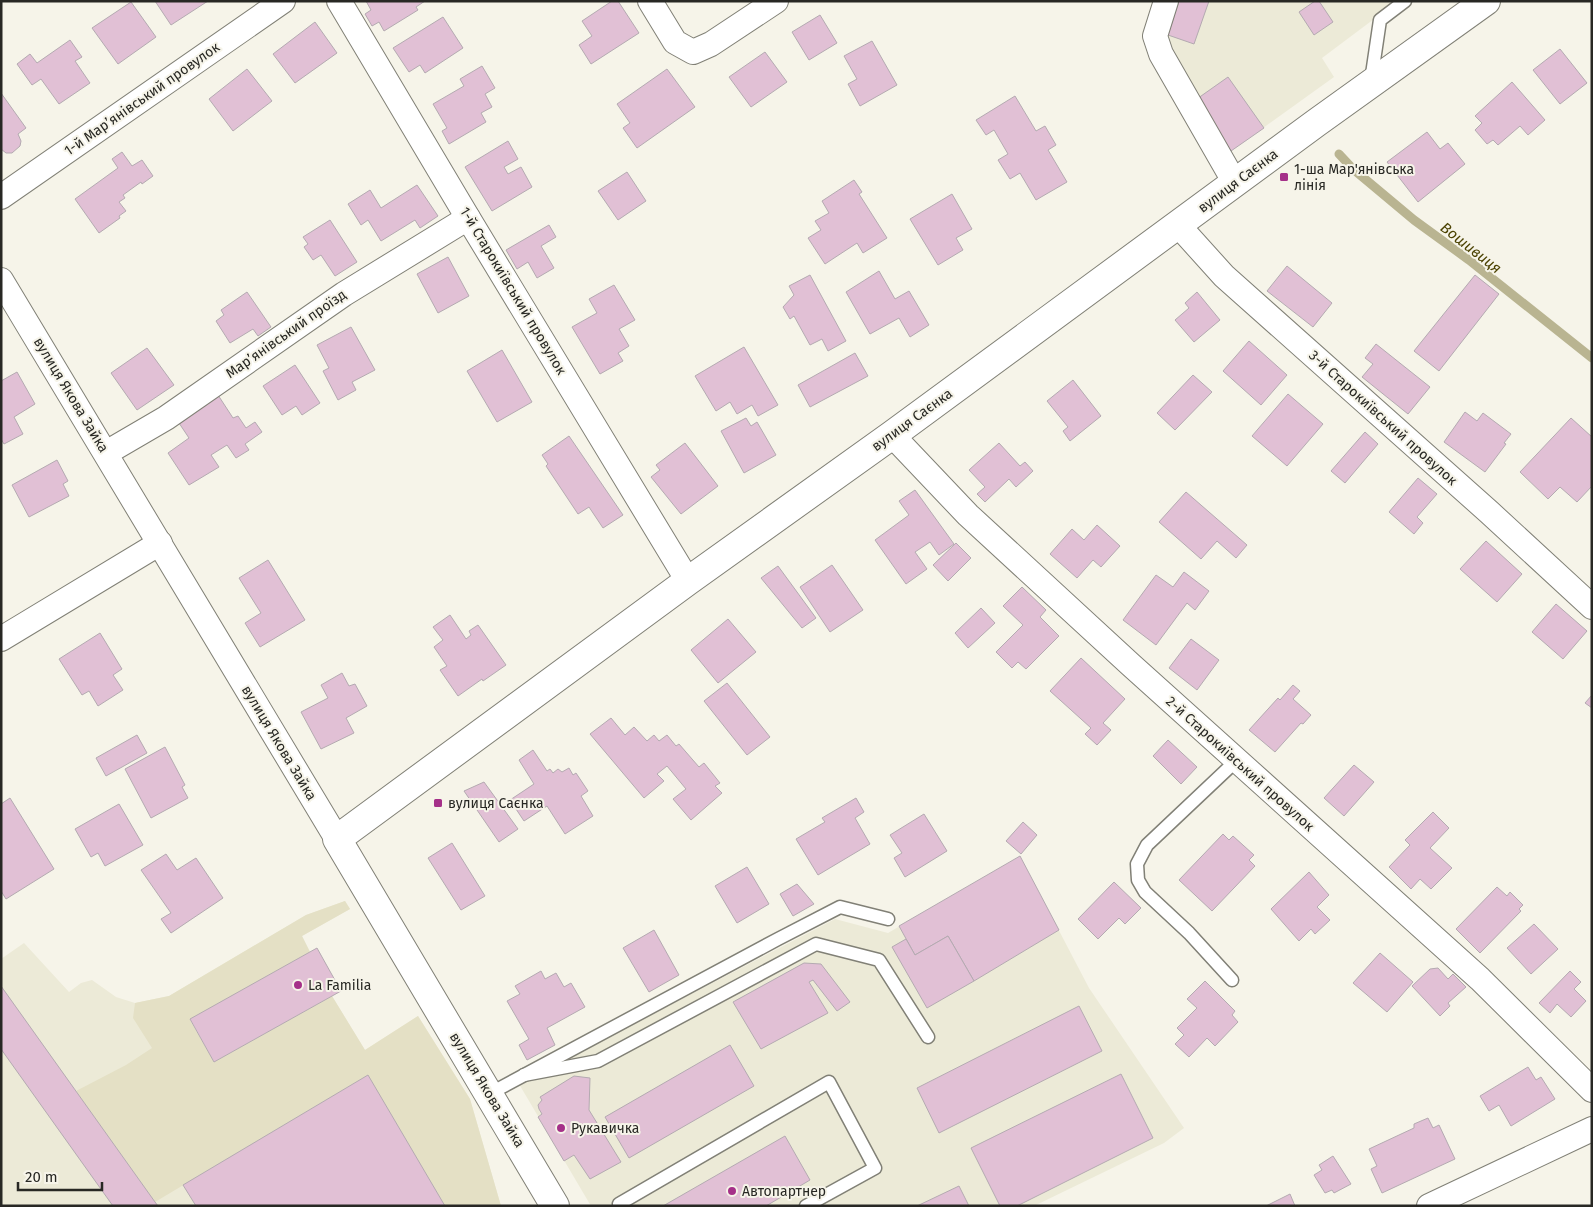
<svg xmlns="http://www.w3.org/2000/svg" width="1593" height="1207" viewBox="0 0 1593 1207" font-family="'Fira Sans',sans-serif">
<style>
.built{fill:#ecead7}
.green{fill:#e4e0c5}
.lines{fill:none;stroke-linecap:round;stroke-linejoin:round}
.stream{stroke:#b9b491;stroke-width:9}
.building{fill:#e1c0d5;stroke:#b4aab1}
.lane-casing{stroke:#818076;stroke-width:15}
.street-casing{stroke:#818076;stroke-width:26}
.secondary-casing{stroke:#818076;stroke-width:30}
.lane{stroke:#fff;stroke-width:12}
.street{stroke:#fff;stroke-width:24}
.secondary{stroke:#fff;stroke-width:28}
.poi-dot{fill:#a53089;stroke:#f6f4e9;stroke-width:2}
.labels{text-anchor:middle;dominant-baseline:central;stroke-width:4;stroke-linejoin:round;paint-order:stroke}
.street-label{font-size:14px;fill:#282824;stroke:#f6f4e9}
.poi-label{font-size:14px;fill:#282824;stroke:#f6f4e9;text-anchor:start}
.water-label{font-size:15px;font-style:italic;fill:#4c4303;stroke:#f6f4e9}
</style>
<rect width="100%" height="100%" fill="#f6f4e9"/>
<g class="built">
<polygon points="1178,1 1398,1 1322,58 1334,77 1231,151 1194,101 1165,44"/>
<polygon points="1020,856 1089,988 1184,1128 1164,1143 1034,1206 591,1206 519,1084 835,919 888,933"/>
<polygon points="345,901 350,909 302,936 310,952 190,1020 214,1062 332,996 365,1050 418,1016 470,1099 501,1206 1,1206 1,959 24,943 69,992 81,983 92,980 116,997 135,1003 169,996 306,915"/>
</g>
<polygon class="green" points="345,901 350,909 302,936 310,952 190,1020 214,1062 332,996 365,1050 418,1016 470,1099 501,1206 445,1206 368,1075 155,1202 76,1091 126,1065 152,1048 133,1018 135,1003 169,996 306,915"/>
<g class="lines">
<polyline class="stream" points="1339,154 1353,169 1414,220 1469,260 1592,358"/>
</g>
<g class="building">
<polygon points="155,1 208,1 171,25"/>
<polygon points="366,1 425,1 416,7 418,10 384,31 379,22 372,26 365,14 371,10"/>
<polygon points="612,1 618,1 639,33 591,64 579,45 592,36 582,21"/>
<polygon points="1179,1 1209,1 1194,44 1168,35"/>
<polygon points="1315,1 1319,1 1333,22 1314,35 1299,12"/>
<polygon points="131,2 156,37 118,64 92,28"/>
<polygon points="820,15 837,43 809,60 792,32"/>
<polygon points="443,17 463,48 425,73 420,65 409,72 393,48"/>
<polygon points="315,22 337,53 295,83 273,54"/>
<polygon points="70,40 82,57 75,61 90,83 59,104 41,79 32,85 17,64 30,54 37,63"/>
<polygon points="872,41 897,85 860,106 848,84 857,79 844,56"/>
<polygon points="1560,49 1587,83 1560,104 1533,70"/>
<polygon points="765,52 787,82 751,107 729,77"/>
<polygon points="482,66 495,88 485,94 492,107 481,113 486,122 449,144 442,131 447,128 433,104 464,86 460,79"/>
<polygon points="247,69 272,101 233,131 209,99"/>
<polygon points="667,69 695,107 637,148 623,128 630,123 617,104"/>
<polygon points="1228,77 1264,128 1231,151 1194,101"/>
<polygon points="1512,82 1545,120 1528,135 1520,126 1498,145 1493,140 1487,144 1475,130 1482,123 1475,116"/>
<polygon points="1,93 26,128 18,134 21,141 20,146 12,153 6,153 1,149"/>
<polygon points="1015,96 1036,131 1045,126 1056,145 1048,150 1067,182 1036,200 1020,173 1010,179 998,160 1008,154 994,130 986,135 976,120"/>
<polygon points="1427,132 1440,149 1448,143 1465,164 1418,202 1387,162"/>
<polygon points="508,141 518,159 504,167 508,174 521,167 532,187 492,211 465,167"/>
<polygon points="122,152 132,166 142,160 153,176 142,184 141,182 123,195 125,198 119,202 126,211 119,216 120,218 99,233 75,199 118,168 112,159"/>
<polygon points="627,172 646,201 618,220 598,191"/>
<polygon points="854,180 862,192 859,194 887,238 863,253 857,243 825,264 808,238 821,230 815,221 829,213 822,201"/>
<polygon points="417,185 438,216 420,228 415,220 381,241 368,220 361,225 348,204 370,190 381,208"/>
<polygon points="952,194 972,229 956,238 963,250 938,265 910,219"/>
<polygon points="330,220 357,262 335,276 321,255 313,260 304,247 308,244 303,237"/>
<polygon points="549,225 556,237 541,246 554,268 537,278 528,262 517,269 506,250"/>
<polygon points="448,257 469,296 438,313 417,274"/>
<polygon points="1287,266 1332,303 1313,327 1267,291"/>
<polygon points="879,271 895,299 909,291 929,325 910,337 899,318 870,334 846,292"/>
<polygon points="810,275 846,341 828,351 822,339 810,345 794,316 790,319 783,307 794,295 789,286"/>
<polygon points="1475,275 1499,294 1439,371 1414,351"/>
<polygon points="614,285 635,320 619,329 629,346 618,353 623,361 600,374 572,327 597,313 589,299"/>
<polygon points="247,292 271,327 258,336 253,329 230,343 216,321 224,315 221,310"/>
<polygon points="1197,292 1220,320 1194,342 1175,320 1189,308 1185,303"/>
<polygon points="351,327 375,370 352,382 356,390 338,400 323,371 329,368 317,345"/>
<polygon points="1249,341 1287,375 1261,405 1223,371"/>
<polygon points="1376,344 1430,387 1408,414 1362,377 1373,364 1365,358"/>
<polygon points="744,347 778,405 758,416 752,405 737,414 730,402 716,411 695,376"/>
<polygon points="147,348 174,385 137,410 111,373"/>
<polygon points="502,350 532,402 497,422 467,371"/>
<polygon points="855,353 868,376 810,407 798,385"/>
<polygon points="295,365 320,403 302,415 296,406 282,415 263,386"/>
<polygon points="17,372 35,404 14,417 23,434 4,444 1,439 1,381"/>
<polygon points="1193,375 1212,392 1175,430 1157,413"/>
<polygon points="1073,380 1101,416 1070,441 1063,431 1068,427 1047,401"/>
<polygon points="1288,394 1323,424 1287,466 1252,436"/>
<polygon points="218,395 233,418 238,416 246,428 255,422 262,432 245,444 249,450 236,458 227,445 211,455 219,467 189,485 168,453 189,438 177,420"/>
<polygon points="1465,412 1477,421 1483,413 1511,434 1504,443 1506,444 1485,472 1444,442"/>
<polygon points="746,418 751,426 757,422 776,455 744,473 721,431"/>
<polygon points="1571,418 1592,437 1592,486 1577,502 1560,487 1548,499 1520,472"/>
<polygon points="1365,432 1378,444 1345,483 1331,471"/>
<polygon points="569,436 623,515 603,528 589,507 578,514 546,466 548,464 542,455"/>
<polygon points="685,443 718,486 681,514 651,477 660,470 656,465"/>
<polygon points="999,443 1020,466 1025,462 1033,471 1016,487 1009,479 985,502 977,494 985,487 969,470"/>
<polygon points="57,460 68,481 63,484 69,496 29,517 12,485"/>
<polygon points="1418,478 1437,494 1417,517 1423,523 1414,534 1389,512"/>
<polygon points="915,490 954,544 939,555 930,542 915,552 927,569 906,584 875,540 909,515 899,501"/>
<polygon points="1186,492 1247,545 1236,558 1217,541 1201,559 1159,522"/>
<polygon points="1097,525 1120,546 1101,567 1093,560 1077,578 1050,554 1072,529 1084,540"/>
<polygon points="1486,541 1522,574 1497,602 1460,569"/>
<polygon points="956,543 971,558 948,581 933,565"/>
<polygon points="268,560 305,620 260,647 245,623 261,613 239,578"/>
<polygon points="832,565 863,610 830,632 800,587"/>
<polygon points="778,566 816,618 802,628 761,578"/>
<polygon points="1184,572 1209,591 1195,610 1187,603 1156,645 1123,620 1156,575 1173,587"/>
<polygon points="1022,587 1046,610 1040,617 1059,636 1026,669 1018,662 1012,668 996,652 1023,625 1003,606"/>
<polygon points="1556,604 1587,631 1563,659 1532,632"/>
<polygon points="981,608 995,623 968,648 955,633"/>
<polygon points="450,615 466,639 471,635 469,631 478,625 506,665 483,681 482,679 458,696 440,670 447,666 434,647 443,640 433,627"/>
<polygon points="728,619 756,652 718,683 691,650"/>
<polygon points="100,633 122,669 113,675 123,690 98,706 89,691 82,695 59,659"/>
<polygon points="1191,639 1219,660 1197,690 1169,668"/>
<polygon points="1081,658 1125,699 1103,723 1111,730 1097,745 1085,734 1091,728 1050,691"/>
<polygon points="342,673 349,686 355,684 367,706 346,718 354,733 321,749 301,712 328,698 321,685"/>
<polygon points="727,683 770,737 747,755 704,701"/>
<polygon points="1293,685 1300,691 1293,699 1311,715 1303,724 1301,723 1275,752 1249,730 1278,698 1280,700"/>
<polygon points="1592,695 1592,708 1585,703"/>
<polygon points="611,718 625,735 634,727 647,741 654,735 659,741 667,735 676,746 679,744 699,767 704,763 720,783 715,786 722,793 691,820 673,799 686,789 667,766 657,774 664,781 644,798 590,734"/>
<polygon points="137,735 147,753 106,776 96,758"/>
<polygon points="1168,740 1197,767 1181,784 1153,756"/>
<polygon points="165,747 185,785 182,787 188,798 151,818 125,769"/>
<polygon points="533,750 547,771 550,769 553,773 558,769 562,772 569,768 573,775 576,773 588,791 581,796 593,816 565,834 547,806 524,821 510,800 534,784 519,760"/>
<polygon points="1354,765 1374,782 1344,816 1324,798"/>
<polygon points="484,782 518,829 499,842 464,791"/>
<polygon points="10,798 54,869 6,899 1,891 1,804"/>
<polygon points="856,798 864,812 855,818 870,844 818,875 796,839 825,822 822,818"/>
<polygon points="119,804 143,845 105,866 98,853 91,857 75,829"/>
<polygon points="1433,812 1449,828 1430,848 1452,868 1431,889 1420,879 1411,889 1389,867 1410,845 1405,840"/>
<polygon points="924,814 947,851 905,877 894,858 902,853 890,835"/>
<polygon points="1023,822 1037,835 1021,854 1006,841"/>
<polygon points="1223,834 1229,840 1233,836 1254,855 1249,860 1255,866 1212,911 1179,880"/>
<polygon points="452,843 485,896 461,910 428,858"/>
<polygon points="166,854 177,870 196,858 223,898 171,933 161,919 171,913 141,870"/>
<polygon points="1020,856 1059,930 974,981 948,936 915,955 899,926"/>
<polygon points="747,867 769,904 737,923 715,886"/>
<polygon points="1309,872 1329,895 1317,907 1330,920 1315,934 1311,929 1299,941 1271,909"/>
<polygon points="1114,882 1141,908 1125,924 1119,918 1098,939 1078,919"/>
<polygon points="797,884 814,904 793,916 780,894"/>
<polygon points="1497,887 1507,896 1510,892 1523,905 1519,909 1521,911 1480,953 1456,929"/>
<polygon points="1534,924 1558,949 1531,974 1507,948"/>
<polygon points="654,930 679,975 649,992 623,948"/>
<polygon points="948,936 974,981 927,1008 892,947 906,939 915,955"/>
<polygon points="317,948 341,991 214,1062 190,1019"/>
<polygon points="1380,953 1413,982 1387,1012 1353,983"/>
<polygon points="804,963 821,964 850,1002 837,1011 813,980 809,982 828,1013 761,1049 733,1002"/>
<polygon points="1438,968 1448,979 1453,974 1466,987 1448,1003 1450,1006 1440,1016 1412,986 1430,969"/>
<polygon points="541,971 545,979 556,973 564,987 571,983 585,1007 547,1028 555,1045 527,1060 519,1045 529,1039 507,1001 520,994 515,986"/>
<polygon points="1570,971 1581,982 1574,989 1586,1001 1571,1017 1557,1004 1550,1013 1539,1003"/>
<polygon points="1205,981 1235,1011 1232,1015 1238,1022 1215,1046 1207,1038 1189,1057 1175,1044 1184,1035 1177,1028 1197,1008 1187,999"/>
<polygon points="1,986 155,1202 158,1206 113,1206 1,1049"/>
<polygon points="1079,1006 1102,1051 939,1133 917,1088"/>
<polygon points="730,1045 754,1086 629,1158 605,1117"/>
<polygon points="1528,1067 1536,1080 1541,1077 1555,1099 1511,1126 1499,1105 1489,1111 1480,1096"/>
<polygon points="1121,1074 1153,1138 1017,1206 1000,1206 971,1148"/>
<polygon points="368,1075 445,1206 196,1206 183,1185"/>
<polygon points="574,1076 590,1078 589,1110 621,1162 590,1179 574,1155 564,1161 538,1117 542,1114 539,1109 538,1105 542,1100 540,1097"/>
<polygon points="1428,1118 1433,1128 1439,1125 1455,1159 1382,1193 1371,1169 1377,1166 1369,1149 1414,1128 1414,1124"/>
<polygon points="785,1136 810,1180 766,1206 663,1206"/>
<polygon points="1333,1156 1351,1184 1334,1193 1332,1190 1325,1193 1314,1175 1322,1170 1319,1165"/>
<polygon points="959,1186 969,1206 917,1206"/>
<polygon points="1290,1194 1295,1206 1266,1206"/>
</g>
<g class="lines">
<g class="lane-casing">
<g id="lane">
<polyline points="1371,81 1380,20 1405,1"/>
<polyline points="1232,980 1189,933 1145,892 1138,880 1137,864 1147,845 1236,761"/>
<polyline points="524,1075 598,1061 816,944 879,960 928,1037"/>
<polyline points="489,1094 778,939 840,907 888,919"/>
<polyline points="620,1206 619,1204 829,1082 875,1168 806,1206"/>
</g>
</g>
<g class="street-casing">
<g id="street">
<polyline points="339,1 468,218 688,581"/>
<polyline points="650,1 675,42 693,52 711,44 776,1"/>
<polyline points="1166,1 1155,36 1161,54 1235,183"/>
<polyline points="1,197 283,1"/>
<polyline points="1178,225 1224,276 1489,512 1592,607"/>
<polyline points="1,280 337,839"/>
<polyline points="892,435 968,515 1131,665 1480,979 1592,1090"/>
<polyline points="106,453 166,418 344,294 468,218"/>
<polyline points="1,639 160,543"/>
<polyline points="1429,1206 1592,1129"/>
</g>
</g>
<g class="secondary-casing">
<polyline id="secondary" points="555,1206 337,839 688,581 892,435 1316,123 1486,1"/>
</g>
<use href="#lane" class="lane"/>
<use href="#street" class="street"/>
<use href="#secondary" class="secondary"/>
</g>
<g class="poi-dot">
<rect x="1279" y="172" width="10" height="10" rx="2.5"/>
<rect x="433" y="798" width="10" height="10" rx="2.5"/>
<circle cx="298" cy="985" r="5"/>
<circle cx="561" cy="1128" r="5"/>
<circle cx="732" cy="1191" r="5"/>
</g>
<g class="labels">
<g class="street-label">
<text transform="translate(142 99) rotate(-35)">1-й Марʼянівський провулок</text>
<text transform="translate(1238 181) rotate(-37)">вулиця Саєнка</text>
<text transform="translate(513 291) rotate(59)">1-й Старокиївський провулок</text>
<text transform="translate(286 334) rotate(-35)">Марʼянівський проїзд</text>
<text transform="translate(71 395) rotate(59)">вулиця Якова Зайка</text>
<text transform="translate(1383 418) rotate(42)">3-й Старокиївський провулок</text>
<text transform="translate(912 420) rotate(-36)">вулиця Саєнка</text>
<text transform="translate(279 743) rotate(59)">вулиця Якова Зайка</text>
<text transform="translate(1240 764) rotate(42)">2-й Старокиївський провулок</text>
<text transform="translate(487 1090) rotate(59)">вулиця Якова Зайка</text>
</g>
<g class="poi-label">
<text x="1294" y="169">1-ша Мар'янівська<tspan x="1294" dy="16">лінія</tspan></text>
<text x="448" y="803">вулиця Саєнка</text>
<text x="308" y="985">La Familia</text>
<text x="571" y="1128">Рукавичка</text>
<text x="742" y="1191">Автопартнер</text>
</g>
<g class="water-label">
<text transform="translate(1471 248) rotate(38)">Вошивиця</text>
</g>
</g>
<rect width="1593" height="1207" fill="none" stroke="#282824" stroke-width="5"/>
<path d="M18 1182v8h84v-8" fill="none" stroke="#282824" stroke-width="2.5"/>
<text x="25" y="1182" font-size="15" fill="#282824" stroke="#f6f4e9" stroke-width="4" paint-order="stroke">20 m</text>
</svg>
